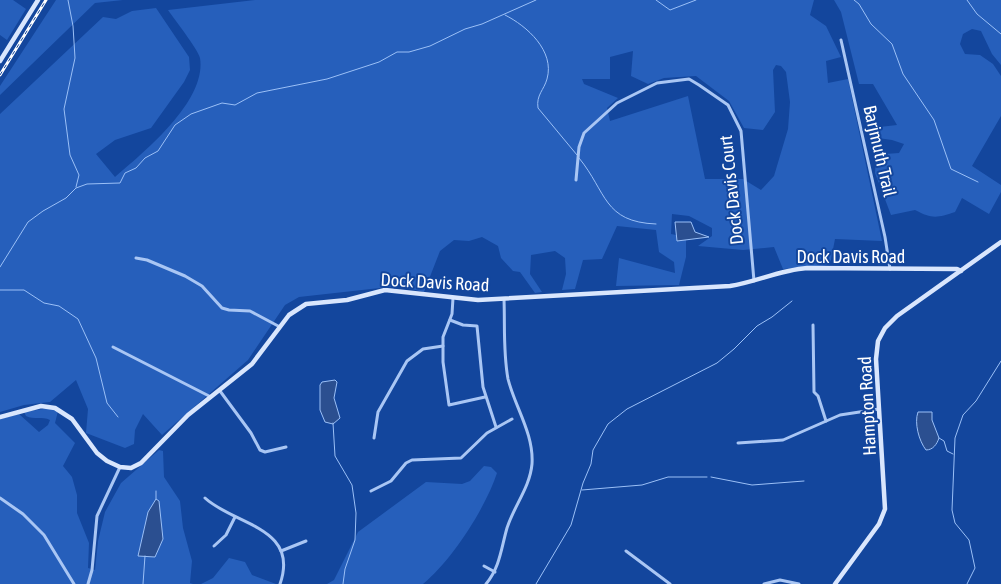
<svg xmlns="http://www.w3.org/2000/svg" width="1001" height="584" viewBox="0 0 1001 584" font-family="'Asap Condensed',sans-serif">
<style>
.green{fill:#265fbb;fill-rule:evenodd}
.water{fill:#2b4f90;stroke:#9bc0f7}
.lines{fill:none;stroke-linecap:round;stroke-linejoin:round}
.stream{stroke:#9bc0f7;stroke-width:1}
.street{stroke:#a9c6f4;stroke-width:3}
.secondary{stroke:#d9e6fd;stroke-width:4.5}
.rail-casing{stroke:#fff;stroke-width:3}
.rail{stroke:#13469d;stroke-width:1;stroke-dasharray:4;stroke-linecap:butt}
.labels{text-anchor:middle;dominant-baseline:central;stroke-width:4;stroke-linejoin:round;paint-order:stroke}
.street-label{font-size:18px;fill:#fff;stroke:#13469d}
</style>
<rect width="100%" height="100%" fill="#13469d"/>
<g class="green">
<polygon points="0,0 13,0 26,9 7,40 0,35"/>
<polygon points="56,0 123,0 95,3 0,95 0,86"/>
<path d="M255,0h559l-4,15 16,11 15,31 -15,4 2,22 20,-4 34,162 -47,-2 -5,26 -47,4 -9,-22 -31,3 -45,-4 14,-10v-8l-23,-12 -17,-2 -1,20 15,3v20l-7,28 -63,1 3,-28 56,15 -1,-11 -15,-10 -3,-22 -39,-4 -15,33 -19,1 -8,29 -13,1 4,-16 -1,-16 -10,-7 -24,4 -1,19 12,18 -7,1 -15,-21 -7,-1 -12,-13 -3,-12 -16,-9 -13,4 -15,-1 -14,11 -16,41 -26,-6 -99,11 -14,8 -37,55 -86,75 -19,-21 -8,16 -1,14 -9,4 -39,-15 2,-24 -12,-29 -26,22 -26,3 -24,7v-298l103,-97 13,2 16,-8 24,-3 33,49 1,13 -6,12 -33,46 -36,12 -19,14 19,23c29,-25 92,-76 85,-119 -2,-9 -26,-39 -32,-48zM633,51l-2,25 17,8 16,-6 32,-2 33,25 15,27 19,2 12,-18 -2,-42 3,-5 5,1 5,6 4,30 -2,27 -14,47 -13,14 -18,-11h-38l-17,-83 -78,25 -3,-13 11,-10 -34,-14 -2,-5h28v-22z"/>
<path d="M834,0h167v65l-9,-11 -11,-23 -9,-2 -9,5 -3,10 5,10 15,1 13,9 8,12v40l-29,50 29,19v7l-12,22 -27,-16 -7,14c-18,6 -23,7 -40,-2l-24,5 -16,-42 1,-15 9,-4 14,-1 5,-9 -12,-4 -21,-3v-9l26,-3 -24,-41h-14l-18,-72z"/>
<path d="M50,408l8,3 -3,12 20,20 -12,23 9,11 5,18v18l12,30 -1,25 7,2 3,-29 7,-29 16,-29 38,-33 4,1 1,26 16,24 3,27 9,33 -2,22 3,1h-193v-165l19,-5 20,18 9,-7 2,-5c-8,-4 -16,0 -24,-4l-2,-4z"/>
<path d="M484,466l7,1 6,6c-12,36 -45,87 -74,111h-96l7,-4 24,-48 68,-50 36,2 8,-3z"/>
<polygon points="229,558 245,562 252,575 276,584 201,584 213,578"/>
</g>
<g class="water">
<polygon points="675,222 691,222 695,232 709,237 677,241"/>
<polygon points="335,380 337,382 334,398 340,418 333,424 325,422 320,410 320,385 322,382"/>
<path d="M918,412h14v8l7,18c-2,6 -6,12 -13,12 -7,-9 -12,-27 -8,-38z"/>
<polygon points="156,499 159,501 163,539 155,557 138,556 148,512"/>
</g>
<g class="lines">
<g class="stream">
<polyline points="68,0 73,26 75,58 64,109 70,155 79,175 76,187"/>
<polyline points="656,0 670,10 696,0"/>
<polyline points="854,0 859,4 871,24 892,44 903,74 934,120 951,169 978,182"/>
<polyline points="967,0 977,14 1001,34"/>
<path d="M505,15c22,11 50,36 42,64 -3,11 -11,16 -9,29l39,47"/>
<path d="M579,158c28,34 24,64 77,66"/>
<polyline points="0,267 28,222 43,211 66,198 76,188 87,184 120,183 125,173 136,168 145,158 158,151 175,125 191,114 222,103 235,105 257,93 327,79 379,62 397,52 409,52 430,46 465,29 482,24 536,0"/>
<polyline points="0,290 24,290 44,303 59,306 78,319 96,358 107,403 118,417"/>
<polyline points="333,423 335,456 352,485 356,513 355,540 345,569 343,584"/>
<polyline points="939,438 944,441 947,451 953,454"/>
<polyline points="711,477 752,485 804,481"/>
<polyline points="582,490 642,485 668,477 707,477"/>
<polyline points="156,491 156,499"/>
<polyline points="143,584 145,556"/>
<polyline points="536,584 571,525 583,483 591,464 593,450 608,424 627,409 717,363 734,349 757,326 772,317 792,301"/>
<polyline points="967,584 975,568 969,540 955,523 952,510 955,438 963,415 976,401 1001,361"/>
</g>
<g class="street">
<polyline points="841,40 885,237 890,269"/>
<polyline points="576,180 579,147 584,133 617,103 657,83 689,79 699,85 728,105 741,131 754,281"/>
<polyline points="136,258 147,260 185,276 202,286 222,308 229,310 250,311 280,327"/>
<polyline points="453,298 452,314 443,337 443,362 449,405 485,397"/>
<polyline points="450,320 463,325 477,326 483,387 496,427"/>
<polyline points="813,325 814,392 818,396 826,421"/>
<polyline points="113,347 211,397"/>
<polyline points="220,391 251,433 260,450 265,452 286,447"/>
<polyline points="374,438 378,412 407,361 423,349 443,346"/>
<polyline points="738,443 783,440 840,415 879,409"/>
<polyline points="371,491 391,481 406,463 412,460 461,458 487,433 512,419"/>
<polyline points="0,498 23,514 44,535 74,584"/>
<path d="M205,498c29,27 95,29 75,86"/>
<polyline points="214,546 226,535 235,517"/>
<polyline points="281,551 306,541"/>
<polyline points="626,551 670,584"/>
<polyline points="484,566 495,572"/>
<polyline points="88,584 92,570 97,516 120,467"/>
<path d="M486,584c14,-17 15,-35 21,-56 7,-22 23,-41 25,-64 2,-30 -17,-57 -24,-85 -5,-27 -3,-53 -4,-80"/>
<polyline points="764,584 780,580 799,584"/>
</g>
<g class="secondary">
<polyline points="0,61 38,0"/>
<path d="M0,417l41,-11 14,2 17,11 25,34 10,8 13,6 11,1 10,-5 47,-48 64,-51 37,-49 17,-11 41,-4 38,-10 93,10 252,-14c26,-4 50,-16 77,-18l150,1 4,2"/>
<polyline points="835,584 879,524 885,509 876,359 878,341 885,328 897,316 1001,242"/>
</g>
<g class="rail-casing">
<polyline id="rail" points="0,75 46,0"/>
</g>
<use href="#rail" class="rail"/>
</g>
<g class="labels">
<g class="street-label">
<text transform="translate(880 151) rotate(77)">Barjmuth Trail</text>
<text transform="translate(731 190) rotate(-96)">Dock Davis Court</text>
<text x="851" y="256">Dock Davis Road</text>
<text transform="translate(435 282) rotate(3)">Dock Davis Road</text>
<text transform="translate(867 406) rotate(-93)">Hampton Road</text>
</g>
</g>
</svg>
